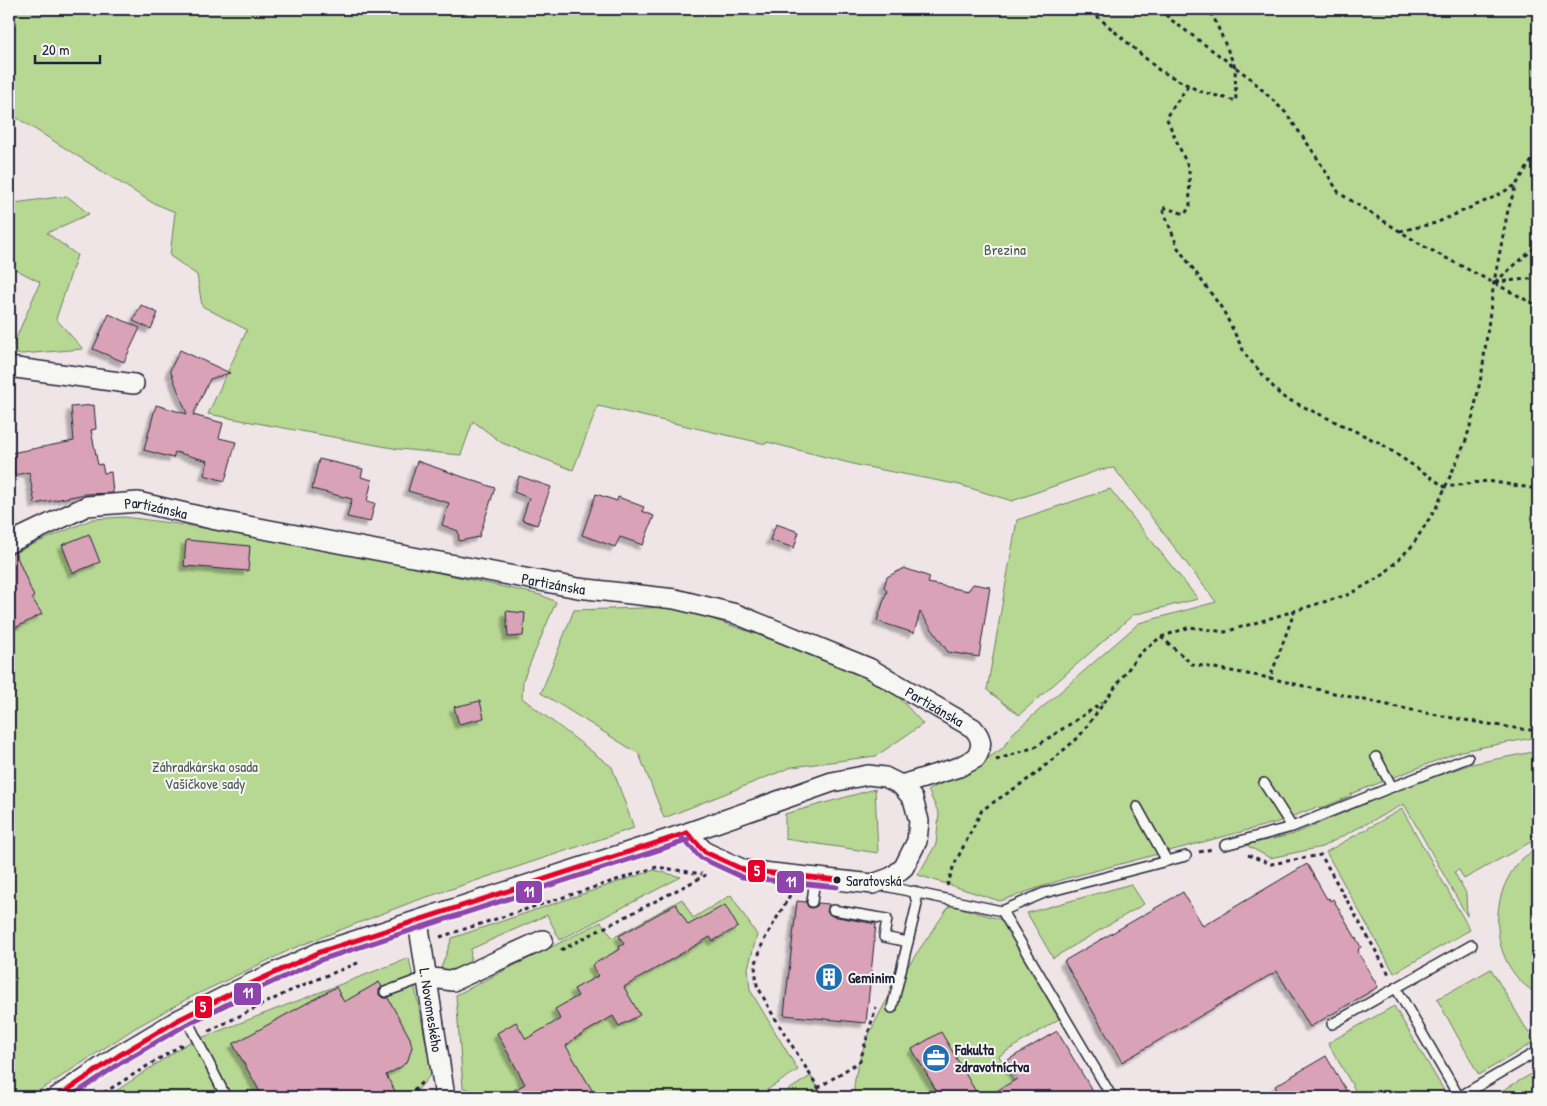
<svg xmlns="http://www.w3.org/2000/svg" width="1547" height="1106" viewBox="0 0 1547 1106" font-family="'Patrick Hand',sans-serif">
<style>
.green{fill:#b7d892;stroke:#6c7d66}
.building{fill:#d9a2b6;stroke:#22223b;filter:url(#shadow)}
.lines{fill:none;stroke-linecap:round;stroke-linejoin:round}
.service-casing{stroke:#22223b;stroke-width:12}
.minor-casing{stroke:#22223b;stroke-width:22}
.path{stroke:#22223b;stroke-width:3;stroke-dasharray:4 4;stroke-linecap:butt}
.service{stroke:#f6f6f2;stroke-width:9}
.minor{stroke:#f6f6f2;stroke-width:19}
.bus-1-casing{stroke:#f6f6f2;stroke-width:9}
.bus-2-casing{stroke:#f6f6f2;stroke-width:9}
.bus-1{stroke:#e4002b;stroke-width:5}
.bus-2{stroke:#8e44ad;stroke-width:5}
.bus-dot{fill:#22223b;stroke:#f6f6f2;stroke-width:2}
.labels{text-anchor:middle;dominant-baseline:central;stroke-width:4;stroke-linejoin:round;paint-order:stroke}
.bus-label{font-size:14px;fill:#22223b;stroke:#f6f6f2;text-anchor:start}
.park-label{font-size:15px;fill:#4f5955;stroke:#f6f6f2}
.street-label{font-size:15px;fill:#22223b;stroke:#f6f6f2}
.poi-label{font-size:15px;font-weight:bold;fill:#22223b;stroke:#f6f6f2;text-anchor:start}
.line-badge{stroke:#f6f6f2;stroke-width:2}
.badge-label{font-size:14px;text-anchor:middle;font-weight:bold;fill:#fff}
</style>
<defs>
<filter id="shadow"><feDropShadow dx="-4.5" dy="4.5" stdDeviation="1" flood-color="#0004"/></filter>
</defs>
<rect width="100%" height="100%" fill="#f0e5e6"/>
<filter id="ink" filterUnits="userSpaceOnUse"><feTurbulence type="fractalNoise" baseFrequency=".02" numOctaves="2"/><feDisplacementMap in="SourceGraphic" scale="10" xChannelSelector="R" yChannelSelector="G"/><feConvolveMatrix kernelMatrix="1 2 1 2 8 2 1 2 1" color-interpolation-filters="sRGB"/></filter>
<g filter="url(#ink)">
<g class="green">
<polygon points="9,9 1538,9 1538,737 1461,751 1351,794 1351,796 1319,809 1317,807 1278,822 1064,879 1000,901 918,875 936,844 939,814 928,790 969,771 1003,748 1013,733 1139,623 1216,602 1114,468 1099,470 1012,501 960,485 857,465 767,442 766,444 598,406 573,470 502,443 473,421 461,455 398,449 208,414 247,330 202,306 197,275 170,256 175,212 151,202 9,113"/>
<polygon points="67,196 89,214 47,233 77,255 56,319 83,349 9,355 40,282 9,266 9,199 14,203"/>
<polygon points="1110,489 1198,599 1133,615 1019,715 987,690 1017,520"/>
<path d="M124,517c141,17 279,48 417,78l15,7 -33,78 -1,18 90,69 22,61 -222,74 -118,46 -107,51 -52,29 -105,69h-21v-541l20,-10 64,-27z"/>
<polygon points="677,607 788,645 887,684 923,724 876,756 792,767 664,818 639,754 541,693 574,610"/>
<polygon points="1538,751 1538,838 1464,879 1459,870 1454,872 1466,893 1467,916 1404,804 1322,847 1270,858 1246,845 1294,834 1397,790 1471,764"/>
<polygon points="875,789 878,853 785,839 785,814"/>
<polygon points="1402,809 1470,930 1394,973 1326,852"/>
<path d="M1538,849v145c-48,-25 -53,-98 -16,-135 4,-4 11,-7 16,-10z"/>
<polygon points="654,870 681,877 560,940 547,915 471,949 469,977 441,968 452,938"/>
<polygon points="1131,884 1144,904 1053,958 1027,913"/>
<polygon points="731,895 757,935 748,968 750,990 798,1070 756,1097 486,1097 483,1093 463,1088 456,995 601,922 613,938 682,899 693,918"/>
<path d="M950,905l53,15 56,99 -60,37 24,41h-169c-3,-59 64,-144 96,-192z"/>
<polygon points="409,958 432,1073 412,1097 107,1097 188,1043"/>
<polygon points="1491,969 1534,1042 1479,1075 1437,999"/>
<polygon points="1394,1006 1446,1094 1440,1097 1359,1097 1328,1043"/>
<polygon points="1535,1072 1538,1078 1538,1097 1491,1097"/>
<polygon points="811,1076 824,1097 777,1097"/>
</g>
<g class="building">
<polygon points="141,305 158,313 151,329 133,321"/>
<polygon points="109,314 140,328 124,362 93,349"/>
<polygon points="180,350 230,373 210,379 193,415 223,423 219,438 236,442 225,481 204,475 208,461 175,452 173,458 144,450 156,405 187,414 170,370"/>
<polygon points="94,405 96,429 91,430 98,465 102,464 104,473 111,472 113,493 85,494 35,504 29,472 15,475 11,453 74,441 71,407"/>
<polygon points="319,459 363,469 361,477 372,480 367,501 375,503 370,522 347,517 352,499 312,489"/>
<polygon points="417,461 495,488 479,537 459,541 458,531 442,525 449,503 408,491"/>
<polygon points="519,476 551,487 537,525 522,520 529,498 514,492"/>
<polygon points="596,494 617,501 618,497 644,507 642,511 654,516 643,545 620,537 615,547 582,535"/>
<polygon points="776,524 799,532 794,548 770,540"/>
<polygon points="89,534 100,562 73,573 62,545"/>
<polygon points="186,540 250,546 248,571 184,566"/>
<polygon points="15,552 34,597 32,598 42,614 9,631 9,554"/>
<polygon points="904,568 930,577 928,583 968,591 973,584 990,587 979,657 948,652 920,612 914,633 877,621 887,591 884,587 887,577"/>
<polygon points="506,611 525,613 523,636 508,637"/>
<polygon points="480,701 484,718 459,724 454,707"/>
<polygon points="1307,864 1327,899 1329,898 1330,901 1333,899 1361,947 1358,949 1359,951 1358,952 1378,987 1310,1027 1277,971 1122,1062 1064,961 1183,892 1203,926"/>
<polygon points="797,901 806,902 808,907 812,908 817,906 818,903 829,904 827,912 832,916 876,924 866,1023 784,1015"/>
<polygon points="676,904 688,925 725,905 738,927 713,941 710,937 624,987 640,1015 619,1026 613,1016 574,1039 566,1046 596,1097 502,1097 525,1084 497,1033 516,1022 526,1039 560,1019 555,1009 578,996 574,989 598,976 592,965 620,949 619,947 624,944 619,936"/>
<polygon points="379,982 382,987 379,990 379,995 383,998 388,998 410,1038 412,1047 408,1060 401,1067 386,1075 395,1091 384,1097 275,1097 272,1092 263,1097 233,1044 336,987 344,1002"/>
<polygon points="1057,1031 1096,1097 986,1097 1017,1079 1006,1061"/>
<polygon points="941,1032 979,1097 940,1097 912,1049"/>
<polygon points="1326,1056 1350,1097 1281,1097 1275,1086"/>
</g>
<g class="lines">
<g class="service-casing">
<g id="service">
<polyline points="1264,783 1292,827"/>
<polyline points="1392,787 1468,758"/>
<polyline points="1137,807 1167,861"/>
<polyline points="1225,845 1292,827 1392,787 1376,757"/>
<polyline points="880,885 1002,911 1044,893 1186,856"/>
<polyline points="812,902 815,878"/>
<polyline points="833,910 887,919 884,937 908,942"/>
<polyline points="1002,911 1112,1097"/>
<polyline points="1396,988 1459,1097"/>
<polyline points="385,992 426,977"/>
<polyline points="892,1008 917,904 914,891"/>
<polyline points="185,1016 226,1097"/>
<polyline points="1332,1024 1472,945"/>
<polyline points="1459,1097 1538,1051"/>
</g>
</g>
<g class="minor-casing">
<g id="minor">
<polyline points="9,367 134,384"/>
<path id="s1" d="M9,543l78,-37 51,-4 78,18 362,68 97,11 61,15 133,54 104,60c9,10 10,18 3,30l-17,9 -58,18"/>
<path id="s2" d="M418,921l27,176"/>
<polyline points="426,977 453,981 543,940"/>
<polyline points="57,1097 118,1056 180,1019 250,984 320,952 687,833 832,782 868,775 885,777 901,785 913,799 919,821 917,841 904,867 892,877 873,884 744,870 705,852 687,833"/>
</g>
</g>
<g class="path">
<polyline points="1092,9 1098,17 1159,70 1199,91 1236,101 1235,67 1214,18 1207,9"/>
<polyline points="1160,9 1170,19 1250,78 1286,113 1314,153 1339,193 1425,247 1538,306"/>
<polyline points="1188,86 1166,117 1189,169 1190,206 1185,214 1162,207 1178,248 1223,310 1245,354 1281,396 1380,443 1445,487 1487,481 1538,489"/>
<polyline points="1400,231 1436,223 1492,198 1516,185"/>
<polyline points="1495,282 1538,245"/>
<polyline points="1495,282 1538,278"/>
<path d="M1295,610l-25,68c88,21 178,42 268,53"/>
<polyline points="1161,637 1192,664 1270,678"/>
<polyline points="996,760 1035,747 1102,703"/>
<polyline points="1199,852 1212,849"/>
<polyline points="1248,855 1271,864 1321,855 1390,976"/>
<polyline points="947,886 954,865 982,810 1033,776 1079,737 1140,653 1161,637 1190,627 1225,632 1350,594 1383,575 1412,546 1436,508 1465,443 1472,420 1482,372 1494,282 1508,210 1516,185 1538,151"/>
<polyline points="790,895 763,942 755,966 757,985 770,1010 824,1097"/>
<polyline points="440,937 657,867 702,874"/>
<polyline points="561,950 706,875"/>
<polyline points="209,1031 298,987 360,962"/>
<polyline points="818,1088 860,1061 876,1007"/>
<polyline points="97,1097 183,1044"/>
<polyline points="408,1097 423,1081"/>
</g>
<use href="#service" class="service"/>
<use href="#minor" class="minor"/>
<g class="bus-1-casing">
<g id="bus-1">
<polyline points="687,833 705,852 744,870 838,880"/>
<polyline points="57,1097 118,1056 180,1019 250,984 320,952 687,833"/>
</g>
</g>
<g class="bus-2-casing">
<g id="bus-2">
<polyline points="682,838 701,858 742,877 837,887"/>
<polyline points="70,1097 122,1062 184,1026 253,991 323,959 689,840"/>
</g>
</g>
<use href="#bus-1" class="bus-1"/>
<use href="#bus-2" class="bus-2"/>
</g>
</g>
<defs>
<g id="building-disc" transform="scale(1.4375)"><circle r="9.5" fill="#1f6fb2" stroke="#f6f6f2"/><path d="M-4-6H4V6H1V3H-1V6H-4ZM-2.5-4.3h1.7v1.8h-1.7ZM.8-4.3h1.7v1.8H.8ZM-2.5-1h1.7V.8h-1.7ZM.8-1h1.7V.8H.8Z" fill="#fff"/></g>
<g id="office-disc" transform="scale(1.4375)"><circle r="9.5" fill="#1f6fb2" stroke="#f6f6f2"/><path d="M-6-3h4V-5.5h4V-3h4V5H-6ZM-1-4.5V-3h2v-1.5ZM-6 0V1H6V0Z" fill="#fff"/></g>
</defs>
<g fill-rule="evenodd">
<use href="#building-disc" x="829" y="977"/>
<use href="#office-disc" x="936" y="1058"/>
</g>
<circle class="bus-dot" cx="837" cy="880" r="4.5"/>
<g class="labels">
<g class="bus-label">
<text x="846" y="880">Saratovská</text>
</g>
<g class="park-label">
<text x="1005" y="249">Brezina</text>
<text x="205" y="766">Záhradkárska osada<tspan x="205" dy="17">Vašíčkove sady</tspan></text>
</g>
<g class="street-label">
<text stroke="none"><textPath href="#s1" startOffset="156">Partizánska</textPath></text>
<text stroke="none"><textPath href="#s1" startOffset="561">Partizánska</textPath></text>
<text stroke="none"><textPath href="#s1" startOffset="966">Partizánska</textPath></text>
<text stroke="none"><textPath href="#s2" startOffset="90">L. Novomeského</textPath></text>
</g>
<g class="poi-label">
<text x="848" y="977">Geminim</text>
<text x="955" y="1049">Fakulta<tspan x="955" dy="17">zdravotníctva</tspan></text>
</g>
</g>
<g class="line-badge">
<rect x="747" y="859" width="19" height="24" rx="5" fill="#e4002b"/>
<rect x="776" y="870" width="29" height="24" rx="5" fill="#8e44ad"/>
<rect x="515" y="880" width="28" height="24" rx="5" fill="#8e44ad"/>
<rect x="233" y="982" width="29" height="24" rx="5" fill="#8e44ad"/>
<rect x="194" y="995" width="19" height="24" rx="5" fill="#e4002b"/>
</g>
<g class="badge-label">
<text x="757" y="876">5</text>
<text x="791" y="887">11</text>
<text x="529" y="897">11</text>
<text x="248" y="998">11</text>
<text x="203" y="1012">5</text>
</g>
<rect width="1547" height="1106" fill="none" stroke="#f6f6f2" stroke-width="30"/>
<rect x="15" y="15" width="1517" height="1076" fill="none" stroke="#22223b" stroke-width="2" filter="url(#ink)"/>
<path d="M35 55v8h65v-8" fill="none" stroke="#22223b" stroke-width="2.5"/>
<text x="42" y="55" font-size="15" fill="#22223b" stroke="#f6f6f2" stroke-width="4" paint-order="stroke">20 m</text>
</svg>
